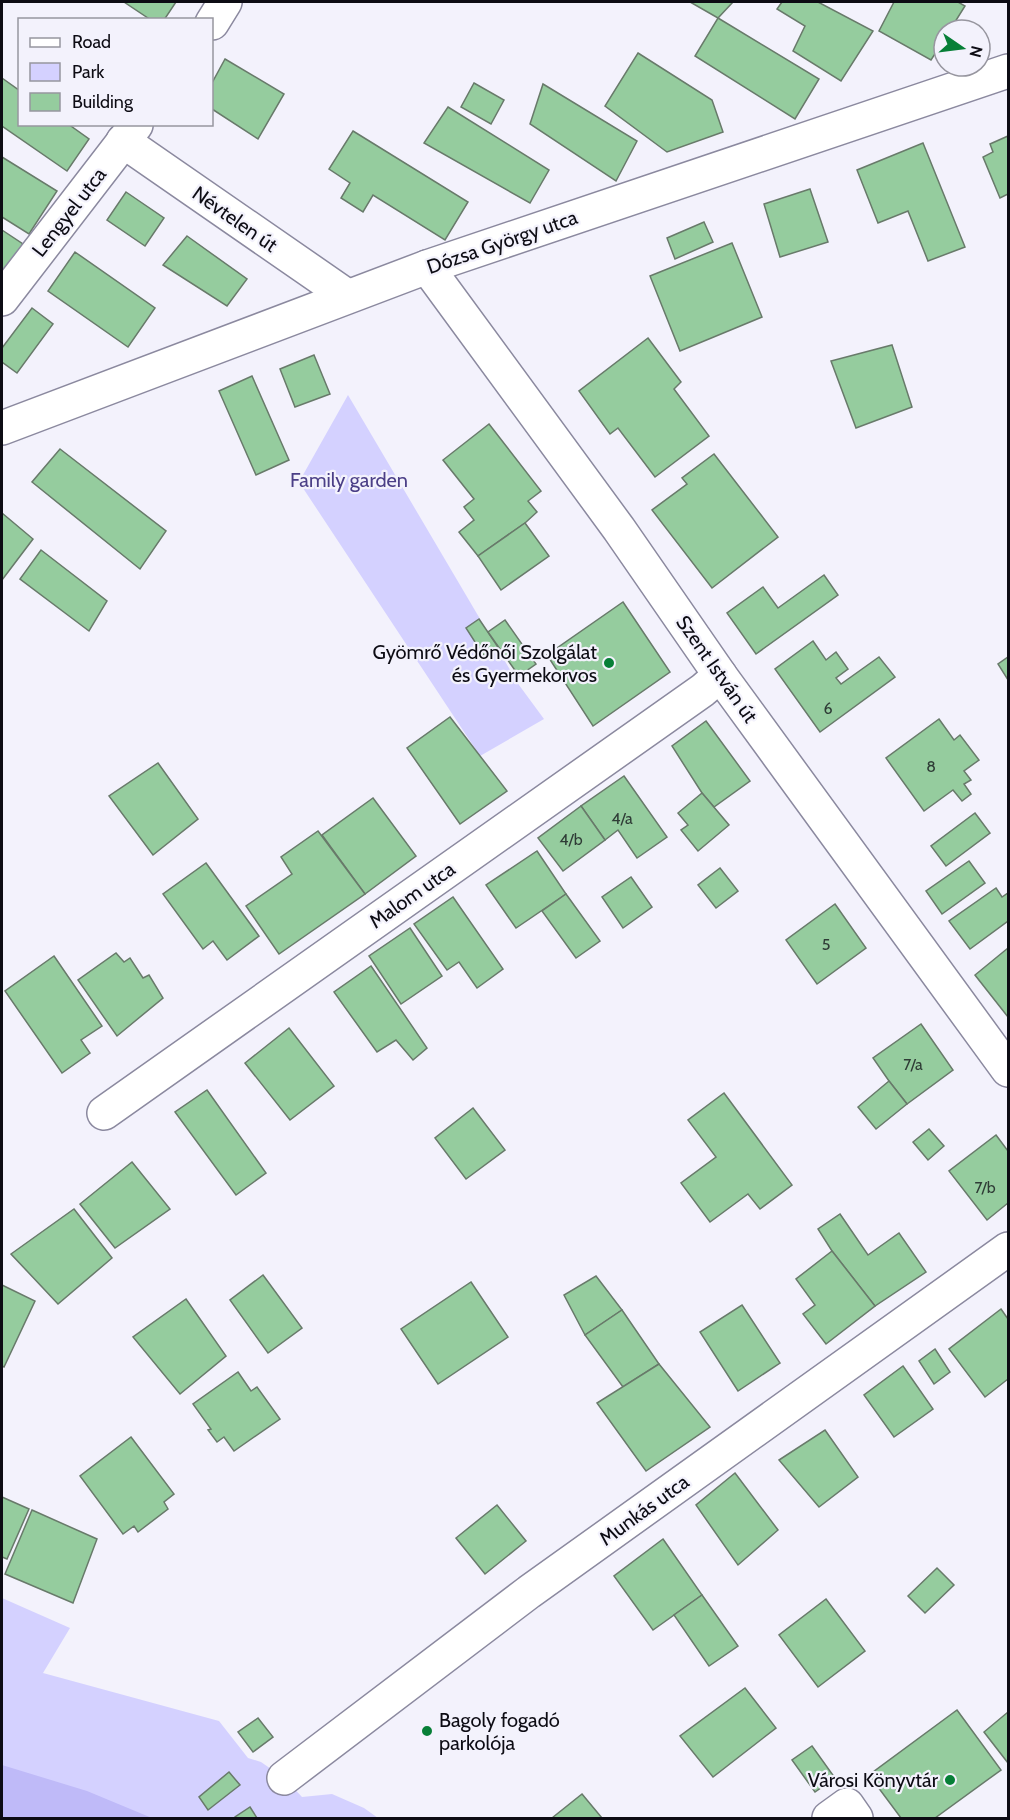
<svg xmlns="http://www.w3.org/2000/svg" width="1010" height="1820" viewBox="0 0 1010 1820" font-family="Cabin,sans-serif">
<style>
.green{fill:#d4d1ff}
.water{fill:#bfbaf8}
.building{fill:#95cc9e;stroke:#687a6a;stroke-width:1.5}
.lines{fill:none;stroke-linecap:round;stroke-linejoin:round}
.minor-casing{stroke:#8b899f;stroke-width:36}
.major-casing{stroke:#8b899f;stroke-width:36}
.minor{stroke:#fff;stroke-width:33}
.major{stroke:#fff;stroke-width:33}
.poi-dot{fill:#077f37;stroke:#f3f2fc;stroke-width:2}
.labels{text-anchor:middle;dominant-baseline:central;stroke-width:4.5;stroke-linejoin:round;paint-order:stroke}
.number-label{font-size:16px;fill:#2f3c36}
.street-label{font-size:20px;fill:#0d0c14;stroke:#f3f2fc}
.park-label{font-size:20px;fill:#4b3f87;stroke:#f3f2fc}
.poi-label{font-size:20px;fill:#0d0c14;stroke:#f3f2fc;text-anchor:end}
</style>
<rect width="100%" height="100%" fill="#f3f2fc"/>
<g class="green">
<polygon points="348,395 519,685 544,719 480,756 299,482"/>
<polygon points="2,1598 70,1628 43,1673 219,1721 248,1758 261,1762 284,1778 302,1797 332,1794 364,1808 378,1818 2,1818"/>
</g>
<polygon class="water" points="2,1765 87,1791 152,1818 2,1818"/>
<g class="building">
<polygon points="124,2 176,2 164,20 151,20"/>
<polygon points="690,2 733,2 718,18"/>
<polygon points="782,2 818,2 873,31 841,81 793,51 805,26 777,9"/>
<polygon points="894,2 958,2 965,6 950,30 944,30 944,40 931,60 879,31"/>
<polygon points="718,18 819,79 795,119 695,56"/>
<polygon points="638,53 712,100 723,132 667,152 605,106"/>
<polygon points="225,59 284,94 258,139 212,109 212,83"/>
<polygon points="2,78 20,91 20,124 68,124 89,139 67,171 2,126"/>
<polygon points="474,83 504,100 491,124 461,107"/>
<polygon points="543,84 637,141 616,181 530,124"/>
<polygon points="448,107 549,170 530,203 424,143"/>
<polygon points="353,131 468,202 445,240 373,195 363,212 341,198 350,183 329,169"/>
<polygon points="1008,136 1008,194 1000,198 983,157 993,152 990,144"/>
<polygon points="923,143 965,247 928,261 908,211 878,223 857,170"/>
<polygon points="2,157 57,191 29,234 2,217"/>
<polygon points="810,189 828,242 780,257 764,204"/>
<polygon points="126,192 164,218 145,246 107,220"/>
<polygon points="704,222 713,242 675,259 667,238"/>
<polygon points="2,230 23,244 3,273 2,272"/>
<polygon points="187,236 247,279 227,306 163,265"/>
<polygon points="732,243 762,317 680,351 650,276"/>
<polygon points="75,252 155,308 128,347 48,291"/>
<polygon points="32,308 53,324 17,373 2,362 2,348"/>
<polygon points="648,338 681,382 674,389 709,436 655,477 618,428 610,434 579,391"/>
<polygon points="892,345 912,407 856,428 831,361"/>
<polygon points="314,355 330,394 295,407 280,369"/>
<polygon points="252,376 289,460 256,475 219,391"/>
<polygon points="489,424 541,491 528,501 537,512 525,523 478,556 459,532 474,520 464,507 474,499 443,460"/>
<polygon points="60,449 166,531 140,569 32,482"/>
<polygon points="714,454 778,537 712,588 652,510 687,484 682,478"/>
<polygon points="2,513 33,539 2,580"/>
<polygon points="525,523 549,556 501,590 478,556"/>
<polygon points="41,550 107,601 89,631 20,579"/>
<polygon points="824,575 838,595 756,654 727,613 763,587 778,608"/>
<polygon points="623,602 670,672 593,726 547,655"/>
<polygon points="479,619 498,647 484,656 466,628"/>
<polygon points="505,620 536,664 519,676 488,632"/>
<polygon points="813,641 826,660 836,652 848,669 836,678 841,684 879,657 895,677 820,732 775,669"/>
<polygon points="1008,657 1008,680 998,664"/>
<polygon points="450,717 507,791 460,824 407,748"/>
<polygon points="939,719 954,740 960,735 979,760 964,771 971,780 964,784 971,794 962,801 953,790 924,811 886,758"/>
<polygon points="706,721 750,781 714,807 702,793 672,746"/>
<polygon points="158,763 198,819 153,855 109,796"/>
<polygon points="624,776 667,837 637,858 618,830 605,840 581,806"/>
<polygon points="702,793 729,825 698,851 681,830 688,825 678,813"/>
<polygon points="373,798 416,856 365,894 322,835"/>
<polygon points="581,806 605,840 563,871 538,838"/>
<polygon points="975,813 990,833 946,866 931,846"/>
<polygon points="318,831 365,894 279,954 246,906 292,874 281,857"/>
<polygon points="537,851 566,894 516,928 486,885"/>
<polygon points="969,861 985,883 942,914 926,891"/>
<polygon points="206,863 259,936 227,960 213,941 203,949 163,894"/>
<polygon points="720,868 738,891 716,908 698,885"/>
<polygon points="631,877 652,907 623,928 602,897"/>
<polygon points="996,888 1002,897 1008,893 1008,921 970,949 949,921"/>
<polygon points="566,894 600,941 576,958 542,911"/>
<polygon points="453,897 503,969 477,988 459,962 447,970 414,924"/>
<polygon points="835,904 866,948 817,984 786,940"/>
<polygon points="410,928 442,976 401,1004 369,956"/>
<polygon points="1008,948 1008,1017 975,975"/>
<polygon points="116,953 124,962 130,958 143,978 149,975 163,998 117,1036 78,980"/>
<polygon points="54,956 102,1026 81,1040 90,1053 62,1073 5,991"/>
<polygon points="371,966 427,1048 413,1060 396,1040 377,1052 334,992"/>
<polygon points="921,1024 953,1070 907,1104 889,1081 873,1058"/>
<polygon points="289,1028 334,1086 290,1120 245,1063"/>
<polygon points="889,1081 907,1104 876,1129 858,1107"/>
<polygon points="207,1090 266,1173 236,1195 175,1112"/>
<polygon points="724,1093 792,1185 760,1209 748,1194 710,1222 681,1183 716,1157 688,1120"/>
<polygon points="473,1108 505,1150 466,1179 435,1138"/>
<polygon points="929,1129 944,1146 928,1160 913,1142"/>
<polygon points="996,1135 1008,1151 1008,1203 987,1220 949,1171"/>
<polygon points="132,1162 170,1209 115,1248 80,1204"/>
<polygon points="74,1209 112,1258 58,1304 11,1254"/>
<polygon points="840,1214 868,1255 899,1233 926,1272 875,1306 832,1251 818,1229"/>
<polygon points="832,1251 875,1306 826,1344 803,1314 815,1305 796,1279"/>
<polygon points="263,1275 302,1328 268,1353 230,1300"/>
<polygon points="596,1276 622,1310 585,1335 564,1295"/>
<polygon points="471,1282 508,1337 438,1384 401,1329"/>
<polygon points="2,1285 35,1301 4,1367 2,1366"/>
<polygon points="186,1299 226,1356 180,1394 133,1337"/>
<polygon points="742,1305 780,1363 738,1391 700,1332"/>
<polygon points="1001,1309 1008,1319 1008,1379 985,1397 949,1349"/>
<polygon points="622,1310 659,1364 623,1387 585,1335"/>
<polygon points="935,1349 950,1372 934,1384 919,1361"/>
<polygon points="659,1364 710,1427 646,1471 597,1403"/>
<polygon points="903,1366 933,1409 894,1437 864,1395"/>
<polygon points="238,1372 251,1391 257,1387 280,1419 234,1451 224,1437 217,1442 208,1430 211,1429 193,1404"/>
<polygon points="825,1430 858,1477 819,1507 779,1460"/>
<polygon points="131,1437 174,1494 164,1502 168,1509 138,1532 134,1526 123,1534 80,1476"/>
<polygon points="735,1473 778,1530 738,1565 696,1505"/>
<polygon points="2,1497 29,1509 7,1559 2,1557"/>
<polygon points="497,1505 526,1541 485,1574 456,1538"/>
<polygon points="32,1510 97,1539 73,1603 5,1574"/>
<polygon points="663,1539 702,1595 653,1630 614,1576"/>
<polygon points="937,1568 954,1585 925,1613 908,1596"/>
<polygon points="702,1595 738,1646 709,1666 674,1615"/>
<polygon points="826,1599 865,1651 818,1687 779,1635"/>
<polygon points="745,1688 776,1728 713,1777 680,1736"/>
<polygon points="957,1710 1001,1770 935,1818 901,1818 869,1775"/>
<polygon points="1008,1712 1008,1763 984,1732"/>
<polygon points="258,1718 273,1737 253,1752 238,1732"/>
<polygon points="812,1746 835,1778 815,1792 792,1760"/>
<polygon points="229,1772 240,1785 208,1810 199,1797"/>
<polygon points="582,1794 602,1818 552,1818"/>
<polygon points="250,1807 257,1818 235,1818 235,1817"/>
</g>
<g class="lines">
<g class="minor-casing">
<g id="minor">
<polyline points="212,23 225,2"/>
<polyline points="123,141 347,296"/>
<polyline points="427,267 619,529 720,675 1008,1070"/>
<polyline points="2,299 136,125"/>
<polyline points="104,1113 703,690 720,675"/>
<polyline points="284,1778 529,1592 1008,1249"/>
<polyline points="829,1818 847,1805 856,1818"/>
</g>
</g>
<g class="major-casing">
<polyline id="major" points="2,428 427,267 1008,71"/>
</g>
<use href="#minor" class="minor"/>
<use href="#major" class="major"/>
</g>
<g class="poi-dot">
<circle cx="609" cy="663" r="6"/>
<circle cx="427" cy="1731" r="6"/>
<circle cx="950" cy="1780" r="6"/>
</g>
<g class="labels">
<g class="number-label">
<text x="828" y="708">6</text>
<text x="931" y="766">8</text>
<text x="622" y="818">4/a</text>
<text x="571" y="839">4/b</text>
<text x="826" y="944">5</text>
<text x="913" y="1064">7/a</text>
<text x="985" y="1187">7/b</text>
</g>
<g class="street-label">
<text transform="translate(69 212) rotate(-52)">Lengyel utca</text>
<text transform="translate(235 219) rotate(35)">Névtelen út</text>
<text transform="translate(502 242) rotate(-19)">Dózsa György utca</text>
<text transform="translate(717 669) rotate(55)">Szent István út</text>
<text transform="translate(412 895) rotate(-35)">Malom utca</text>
<text transform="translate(644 1510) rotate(-36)">Munkás utca</text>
</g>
<g class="park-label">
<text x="349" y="480">Family garden</text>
</g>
<g class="poi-label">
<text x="597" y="652">Gyömrő Védőnői Szolgálat<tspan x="597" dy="23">és Gyermekorvos</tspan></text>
<text x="439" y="1720" text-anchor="start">Bagoly fogadó<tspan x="439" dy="23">parkolója</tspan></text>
<text x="938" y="1780">Városi Könyvtár</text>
</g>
</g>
<rect width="1010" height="1820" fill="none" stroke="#0d0c14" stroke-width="6"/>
<rect x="18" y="18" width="195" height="108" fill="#f3f2fc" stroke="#97969f" stroke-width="1.5"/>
<rect x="30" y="38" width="30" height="9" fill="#ffffff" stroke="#97969f" stroke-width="1.5"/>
<text x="72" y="48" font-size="18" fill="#0d0c14">Road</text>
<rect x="30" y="63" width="30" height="18" fill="#d4d1ff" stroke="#97969f" stroke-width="1.5"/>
<text x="72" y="78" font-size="18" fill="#0d0c14">Park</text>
<rect x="30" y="93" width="30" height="18" fill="#95cc9e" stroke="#97969f" stroke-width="1.5"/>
<text x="72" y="108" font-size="18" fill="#0d0c14">Building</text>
<g transform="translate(962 48) rotate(104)"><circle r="28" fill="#f3f2fc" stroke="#97969f" stroke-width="1.5"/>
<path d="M0-4.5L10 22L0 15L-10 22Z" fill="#077f37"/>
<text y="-9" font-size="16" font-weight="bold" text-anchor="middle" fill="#0d0c14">N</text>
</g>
</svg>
